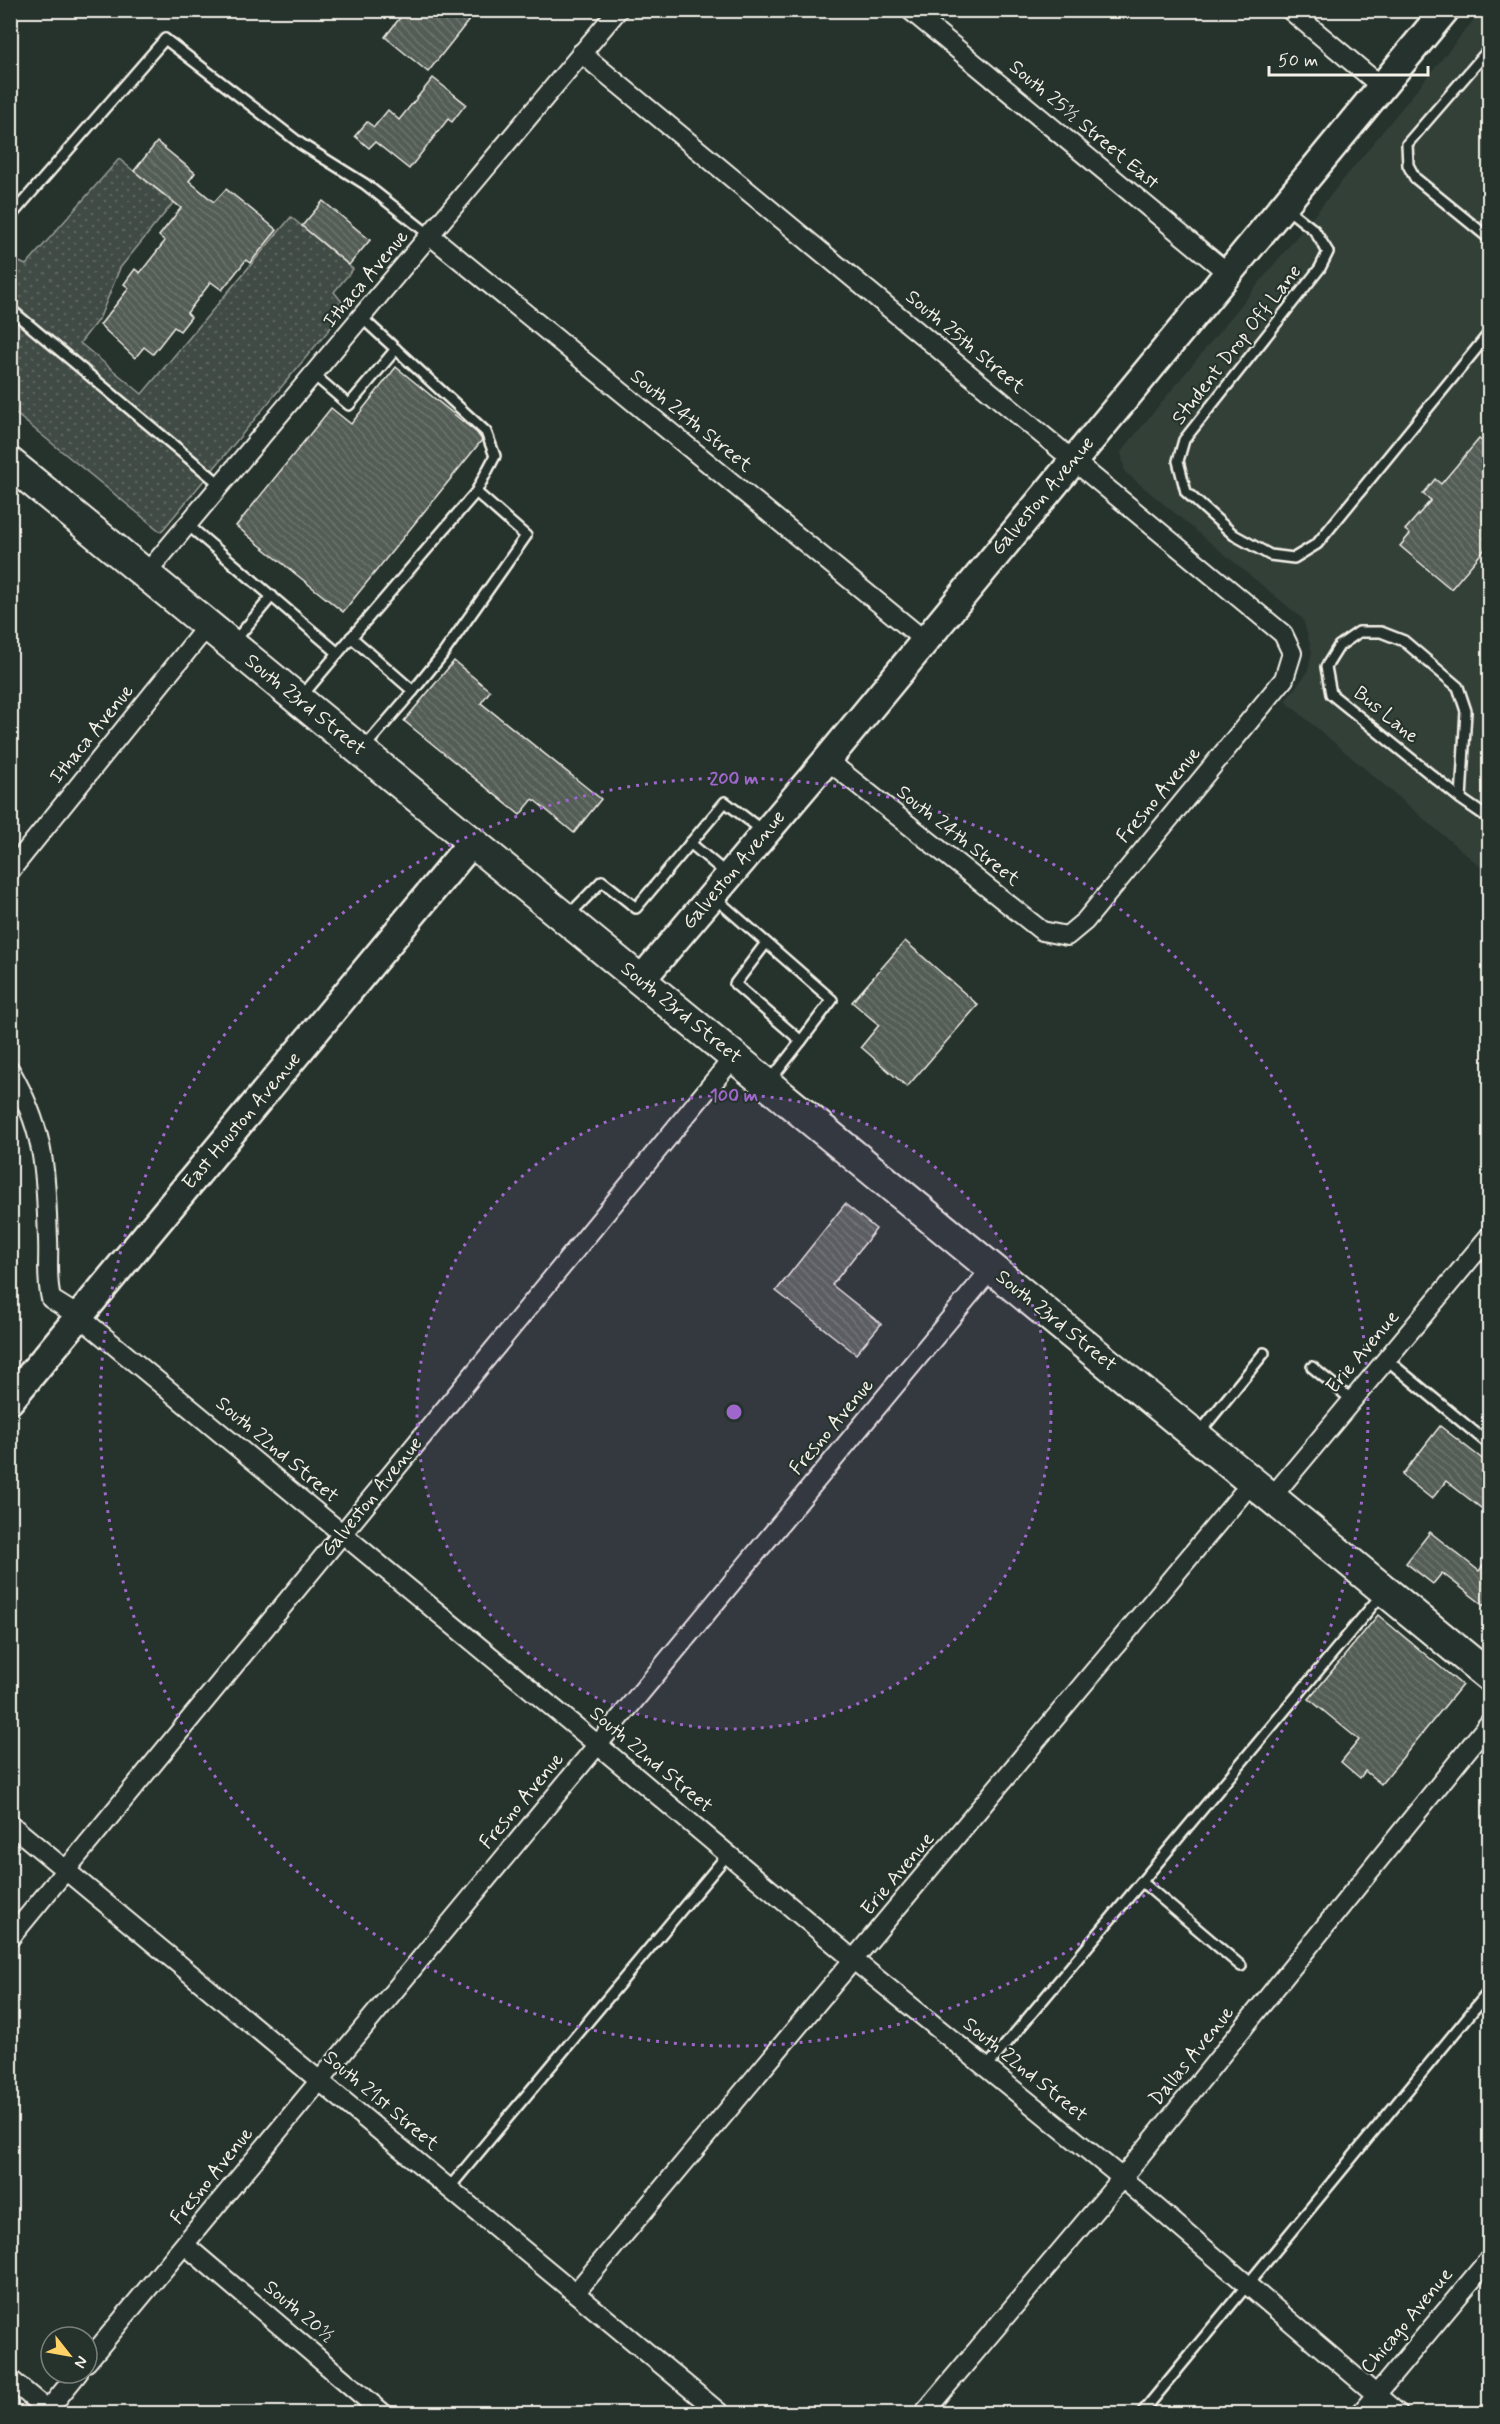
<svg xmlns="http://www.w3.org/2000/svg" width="1500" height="2424" viewBox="0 0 1500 2424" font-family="Mynerve,sans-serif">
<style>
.built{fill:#333f39}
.garden{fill:url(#garden-dots);stroke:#9a9e96;stroke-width:1.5}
.building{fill:url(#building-back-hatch);stroke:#f4f1e8;stroke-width:1.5}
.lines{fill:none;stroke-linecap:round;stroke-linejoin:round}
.lane-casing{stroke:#f4f1e8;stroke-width:14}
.street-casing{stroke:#f4f1e8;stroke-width:22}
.secondary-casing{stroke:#f4f1e8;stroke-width:32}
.primary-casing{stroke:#f4f1e8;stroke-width:34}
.lane{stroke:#26332d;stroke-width:9}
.street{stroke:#26332d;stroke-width:18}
.secondary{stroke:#26332d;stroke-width:27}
.primary{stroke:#26332d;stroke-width:30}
.ring{fill:none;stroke:#9f67cb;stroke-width:3;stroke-dasharray:3 6}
.labels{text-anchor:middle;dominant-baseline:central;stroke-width:4.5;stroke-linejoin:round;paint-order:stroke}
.street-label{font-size:20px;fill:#f4f1e8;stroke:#26332d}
.centre{fill:#9f67cb;stroke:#26332d;stroke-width:3}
.ring-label{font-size:18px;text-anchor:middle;font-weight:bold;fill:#9f67cb;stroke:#26332d;stroke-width:4.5;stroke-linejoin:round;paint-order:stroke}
</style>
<defs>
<pattern id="garden-dots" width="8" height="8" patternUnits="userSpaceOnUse" patternTransform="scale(1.5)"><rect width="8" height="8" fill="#414b45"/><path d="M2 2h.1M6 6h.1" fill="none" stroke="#5d6560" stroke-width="1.8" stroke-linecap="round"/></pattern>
<pattern id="building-back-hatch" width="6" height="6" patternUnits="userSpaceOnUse" patternTransform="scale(1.5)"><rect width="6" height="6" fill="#525c55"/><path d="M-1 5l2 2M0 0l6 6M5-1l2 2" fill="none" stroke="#6c746d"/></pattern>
</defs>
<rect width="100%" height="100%" fill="#26332d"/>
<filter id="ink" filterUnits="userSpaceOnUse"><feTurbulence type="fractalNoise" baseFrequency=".0167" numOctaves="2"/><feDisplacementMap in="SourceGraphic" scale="12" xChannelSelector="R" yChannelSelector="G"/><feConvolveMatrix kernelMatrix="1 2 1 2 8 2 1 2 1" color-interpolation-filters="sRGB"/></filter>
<g filter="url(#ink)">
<polygon class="built" points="1481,11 1489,11 1489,874 1285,701 1307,673 1312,652 1303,619 1125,472 1121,452"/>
<polygon class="garden" points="119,159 173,203 120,268 100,317 80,343 142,394 291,217 353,269 334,292 347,308 161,532 11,410 10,258 26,265"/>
<g class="building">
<polygon points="406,10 477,10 428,72 385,37"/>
<polygon points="433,78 466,104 452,122 448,119 409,169 375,142 369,148 355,136 367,122 374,127 388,110 399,120"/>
<polygon points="157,142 195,173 189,181 214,202 226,189 277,230 250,263 246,260 222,290 211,282 187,313 191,317 180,331 174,327 153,354 144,347 135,358 100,325 129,288 124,284 135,269 140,273 165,241 159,236 181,208 134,171"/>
<polygon points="323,201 370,240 349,265 302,226"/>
<polygon points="396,367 477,433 482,440 343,612 236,526 331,408 351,424"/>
<polygon points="1479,439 1490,447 1490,543 1451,589 1400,546 1410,534 1405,530 1431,500 1423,494 1435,479 1441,484"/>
<polygon points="454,661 490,691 481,703 601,799 574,833 533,799 520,815 404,721"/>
<polygon points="905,941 978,1005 907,1087 861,1047 879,1025 852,1002"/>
<polygon points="845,1204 876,1229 832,1285 881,1324 856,1354 776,1291"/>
<polygon points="1440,1426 1490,1465 1490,1515 1446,1481 1432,1499 1402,1475"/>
<polygon points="1430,1532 1479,1571 1490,1557 1490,1610 1442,1573 1433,1584 1406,1563"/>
<polygon points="1378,1615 1462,1685 1381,1784 1365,1771 1360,1778 1341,1762 1359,1740 1309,1699"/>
</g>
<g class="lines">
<g class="lane-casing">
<g id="lane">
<polyline points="1487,10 1490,12"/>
<polyline points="1490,48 1407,144 1408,165 1415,178 1490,239"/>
<polyline points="1286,208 1314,230 1328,252 1320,268 1184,440 1178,461 1186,492 1234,535 1270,555 1294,558 1317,544 1490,332"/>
<polyline points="10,217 165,39 301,144 365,184 431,236"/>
<polyline points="10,309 221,485"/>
<polyline points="362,318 486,432 495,456 476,492"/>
<polyline points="314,375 349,405 396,349"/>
<polyline points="188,525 338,653 476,492 526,536 443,654 413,691"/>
<polyline points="351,637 413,691 364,748"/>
<polyline points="233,643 272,596"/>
<polyline points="301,697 338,653"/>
<polyline points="1461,799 1466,711 1458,687 1404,641 1381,632 1359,632 1339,646 1326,667 1331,694 1461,799 1490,819"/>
<polyline points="690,843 727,874"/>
<polyline points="714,897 832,1000 801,1041 735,984 766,943"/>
<polyline points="569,915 602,881 636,908 725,802 763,831"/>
<polyline points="769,1082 801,1041"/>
<polyline points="1386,1359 1490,1445"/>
<polyline points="1312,1367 1352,1400"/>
<polyline points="1200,1432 1264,1353"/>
<polyline points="1142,1882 1241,1966"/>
<polyline points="986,2068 1383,1593"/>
<polyline points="449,2188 728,1854"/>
<polyline points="1141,2414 1490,1990"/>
</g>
</g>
<g class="street-casing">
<g id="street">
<polyline points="910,10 1229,274"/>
<polyline points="1290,10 1382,87"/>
<polyline points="581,53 1283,634 1292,653 1284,679 1085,921 1067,936 1042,931 827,760"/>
<polyline points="431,236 924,640"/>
<polyline points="146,574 618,10"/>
<polyline points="10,871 208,625"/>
<path d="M10,1070c36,63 35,99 38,169 1,21 -2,39 3,60l29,18 518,428 257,216 267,217 277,236"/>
<polyline points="1271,1498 1490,1235"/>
<polyline points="10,1824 721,2414"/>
<polyline points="10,1938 734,1057"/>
<polyline points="185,2245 384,2414"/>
<polyline points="576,2292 1252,1482"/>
<polyline points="87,2362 992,1268"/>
<polyline points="10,2379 52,2414"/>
<polyline points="48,2410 78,2373"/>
<polyline points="923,2414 1122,2178 1490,1722"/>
<polyline points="1360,2414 1490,2258"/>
</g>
</g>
<g class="secondary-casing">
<g id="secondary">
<polyline points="641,980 827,760 1445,10"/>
<polyline points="10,1400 472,842"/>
</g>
</g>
<g class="primary-casing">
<polyline id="primary" points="10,463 1490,1677"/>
</g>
<use href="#lane" class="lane"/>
<use href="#street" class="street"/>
<use href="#secondary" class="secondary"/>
<use href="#primary" class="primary"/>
</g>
</g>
<circle cx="734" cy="1412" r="317" fill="#9f67cb" fill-opacity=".12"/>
<g class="ring">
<circle cx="734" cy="1412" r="317"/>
<circle cx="734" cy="1412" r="634"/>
</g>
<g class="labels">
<g class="street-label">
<text transform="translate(1084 125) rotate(40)">South 25½ Street East</text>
<text transform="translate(366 279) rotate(-50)">Ithaca Avenue</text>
<text transform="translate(965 342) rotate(40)">South 25th Street</text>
<text transform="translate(1237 345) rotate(-52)">Student Drop Off Lane</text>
<text transform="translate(691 421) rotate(39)">South 24th Street</text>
<text transform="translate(1043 496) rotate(-50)">Galveston Avenue</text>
<text transform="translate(305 705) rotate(39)">South 23rd Street</text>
<text transform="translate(1386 715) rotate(39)">Bus Lane</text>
<text transform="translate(92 734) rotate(-51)">Ithaca Avenue</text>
<text transform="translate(1159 795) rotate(-50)">Fresno Avenue</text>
<text transform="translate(958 836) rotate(38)">South 24th Street</text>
<text transform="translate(734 870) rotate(-50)">Galveston Avenue</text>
<text transform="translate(681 1013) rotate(39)">South 23rd Street</text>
<text transform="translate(242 1121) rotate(-50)">East Houston Avenue</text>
<text transform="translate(1056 1321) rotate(39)">South 23rd Street</text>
<text transform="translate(1363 1352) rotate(-50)">Erie Avenue</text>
<text transform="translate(832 1427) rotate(-50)">Fresno Avenue</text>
<text transform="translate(277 1450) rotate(40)">South 22nd Street</text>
<text transform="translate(372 1497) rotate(-51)">Galveston Avenue</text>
<text transform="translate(651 1760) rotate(40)">South 22nd Street</text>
<text transform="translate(522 1801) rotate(-50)">Fresno Avenue</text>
<text transform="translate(898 1874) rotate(-50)">Erie Avenue</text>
<text transform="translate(1192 2056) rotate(-51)">Dallas Avenue</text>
<text transform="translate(1025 2070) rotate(39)">South 22nd Street</text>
<text transform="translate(381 2101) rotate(40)">South 21st Street</text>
<text transform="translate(212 2176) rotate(-51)">Fresno Avenue</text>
<text transform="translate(299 2312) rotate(40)">South 20½</text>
<text transform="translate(1407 2321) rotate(-50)">Chicago Avenue</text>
</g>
</g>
<circle cx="734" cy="1412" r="9" class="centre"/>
<g class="ring-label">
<text x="734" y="784">200 m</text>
<text x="734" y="1101">100 m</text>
</g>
<rect width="1500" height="2424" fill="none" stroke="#26332d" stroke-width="36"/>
<rect x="18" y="18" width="1464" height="2388" fill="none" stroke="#f4f1e8" stroke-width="2" filter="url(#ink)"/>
<g transform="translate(69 2355) rotate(121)"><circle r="28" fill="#26332d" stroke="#787f78" stroke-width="1.5"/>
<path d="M0-4.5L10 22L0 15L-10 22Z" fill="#ffd166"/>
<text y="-9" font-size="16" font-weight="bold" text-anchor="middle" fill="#f4f1e8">N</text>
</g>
<path d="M1269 66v9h159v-9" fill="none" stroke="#f4f1e8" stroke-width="3"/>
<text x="1278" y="66" font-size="18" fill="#f4f1e8" stroke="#26332d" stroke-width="4.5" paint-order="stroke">50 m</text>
</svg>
